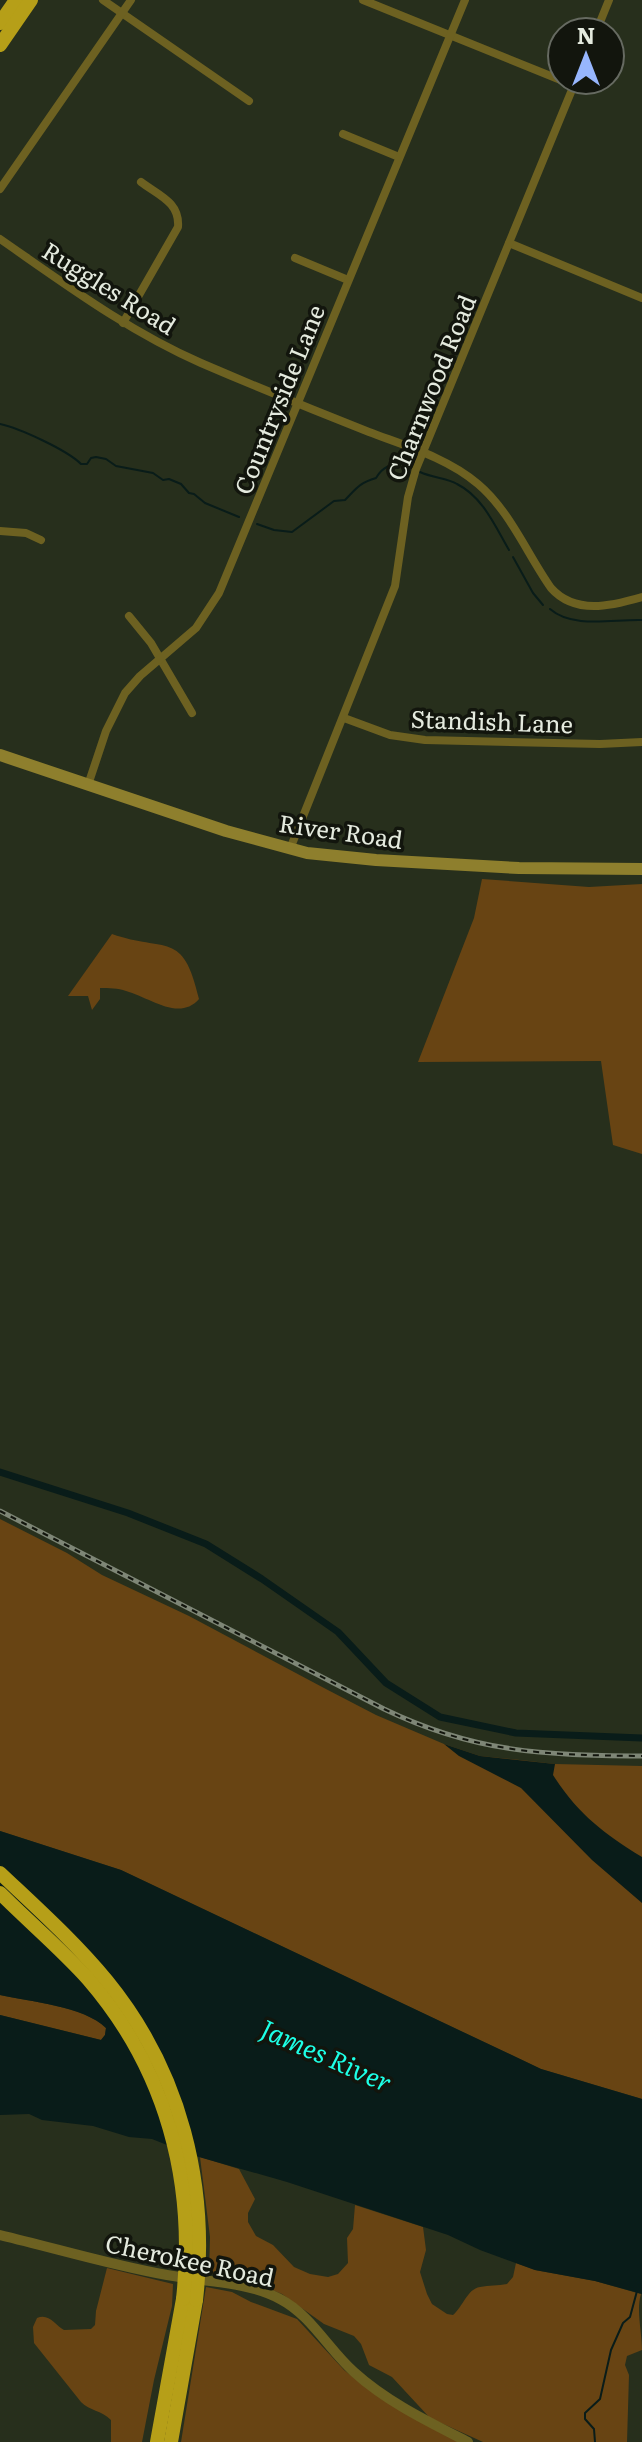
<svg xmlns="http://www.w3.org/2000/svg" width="642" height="2442" viewBox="0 0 642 2442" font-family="Literata,serif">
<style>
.green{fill:#684413}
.water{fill:#091c19}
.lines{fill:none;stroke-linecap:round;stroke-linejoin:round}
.stream{stroke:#091c19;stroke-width:2}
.canal{stroke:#091c19;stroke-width:7}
.minor{stroke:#6d6121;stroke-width:8}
.tertiary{stroke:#6d6121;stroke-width:10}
.secondary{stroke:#8e7f2d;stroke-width:12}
.trunk{stroke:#b69f18;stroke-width:14}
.rail-casing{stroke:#7e8676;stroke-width:5}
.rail{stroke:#12150d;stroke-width:2;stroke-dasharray:6;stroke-linecap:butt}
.trunk-bridge{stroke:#b69f18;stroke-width:14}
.labels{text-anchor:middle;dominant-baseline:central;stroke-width:7;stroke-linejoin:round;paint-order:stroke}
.street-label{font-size:24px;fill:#e4eade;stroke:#12150d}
.water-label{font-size:26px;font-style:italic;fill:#1dffe6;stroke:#12150d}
</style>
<rect width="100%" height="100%" fill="#272f1c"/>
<g class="green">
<polygon points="482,879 589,887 642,884 642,1154 613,1145 601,1061 418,1062 474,918"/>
<path d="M112,934c54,19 71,-5 87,65 -20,23 -50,-2 -73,-8 -8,-3 -17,-3 -26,-3v11l-8,11 -4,-14h-20z"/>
<polygon points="0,1519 67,1553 102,1575 189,1616 324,1688 376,1715 444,1744 480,1756 511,1759 555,1764 642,1766 642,2099 541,2069 121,1870 0,1831"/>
<path d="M0,1995c31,7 84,11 106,33l-1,7 -4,5 -101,-25z"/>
<path d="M200,2157l39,12 16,30 -7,14v9l8,14 17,9 21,22 16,7 18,3 10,-3 10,-11 -1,-25 6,-9 2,-24 68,22 3,23 -6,22 7,22 5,10 15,10 6,1c10,-8 14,-26 27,-28 9,-2 18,-1 27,-3l6,-7 3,-14 19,7 60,11 46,13c-5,16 1,38 1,56l-15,6 -2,9 4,10 -2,67h-144l-53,-24 -38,-41 -23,-12 -8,-21 -7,-8 -30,-12 -42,-30 -23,-9 -26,-5 -24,-7 1,-36z"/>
<path d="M107,2268l66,16 -1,22 -18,74 -12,62h-31v-22c-10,-10 -21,-9 -30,-18l-47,-59 -1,-16 4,-9c12,-5 18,7 27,12l27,-1 4,-4 1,-14z"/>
<polygon points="206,2287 232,2292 251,2302 297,2319 344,2370 373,2393 459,2442 181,2442"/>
</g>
<g class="water">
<path d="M444,1744l36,12 75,8 -2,11c25,39 50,58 89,82v46l-50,-43 -71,-72 -62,-32z"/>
<path d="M0,1831l121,39 420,199 101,30v195l-47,-13 -60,-11 -55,-20 -32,-15 -161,-53 -95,-27 -40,-16 -23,-2 -36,-11 -51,-6 -13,-6 -29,1v-100l101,25 4,-5 1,-7c-22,-22 -75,-26 -106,-33z"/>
</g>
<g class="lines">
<g class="stream">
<path d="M0,424c19,4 67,26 81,40h6l4,-6 5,-1 10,2 10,7 37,7 10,7 6,-1 12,5 8,9 5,1 11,9 34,14"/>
<path d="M420,472c13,6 27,6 37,12 26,13 38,42 52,66"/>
<path d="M257,524l17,6 18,2 42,-31 11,-1c11,-11 14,-17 31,-22 7,-12 14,-13 28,-15l5,4"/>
<polyline points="513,557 533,593 543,605"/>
<path d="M550,609c23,20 63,10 92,11"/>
<polyline points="595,2442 594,2429 585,2419 585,2413 600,2399 611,2350 623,2323 630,2317 637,2291"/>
</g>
<polyline class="canal" points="0,1472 128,1513 206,1544 262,1579 338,1632 386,1683 440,1717 516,1733 642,1738"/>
<g class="minor">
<polyline points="103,0 249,101"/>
<polyline points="363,0 573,85"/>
<polyline points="596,32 609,0"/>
<polyline points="343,134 399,157"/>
<polyline points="0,189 131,0"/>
<path d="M0,239c65,45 128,92 201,124 56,24 112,47 168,69 37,14 79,26 109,52 32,27 49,70 73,104 24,27 60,18 91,9"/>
<polyline points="509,243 642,298"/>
<polyline points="295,258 348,280"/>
<path d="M123,323l55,-96c2,-25 -20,-32 -37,-45"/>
<polyline points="0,531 26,533 41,540"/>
<polyline points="129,616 151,643 192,713"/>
<polyline points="344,718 390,735 425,740 600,744 642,742"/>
<polyline points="88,785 106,731 125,693 140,676 196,628 219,593 465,0"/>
<polyline points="290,849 395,586 408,497 416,469 576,80"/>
</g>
<path class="tertiary" d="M0,2235c55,13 111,30 167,40 36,7 80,6 113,24 31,16 48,50 74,73 33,30 75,50 114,70"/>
<polyline class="secondary" points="0,755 226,831 307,853 376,860 519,868 642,869"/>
<g class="trunk">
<polyline points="0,23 16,0"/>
<polyline points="0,45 31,0"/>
<polyline points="157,2442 183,2299"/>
<polyline points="171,2442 196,2300"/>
</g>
<g class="rail-casing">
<path id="rail" d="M0,1511l384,198c91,44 159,46 258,47"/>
</g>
<use href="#rail" class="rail"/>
<g class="trunk-bridge">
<path d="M0,1873c37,35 75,69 107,108 74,91 102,204 89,319"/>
<path d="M0,1893c29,29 61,56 88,86 78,90 108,202 95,320"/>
</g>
</g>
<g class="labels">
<g class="street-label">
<text transform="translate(110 287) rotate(32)">Ruggles Road</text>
<text transform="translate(430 387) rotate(-68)">Charnwood Road</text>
<text transform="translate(278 399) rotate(-68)">Countryside Lane</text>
<text transform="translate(492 720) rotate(2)">Standish Lane</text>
<text transform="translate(341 830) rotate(8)">River Road</text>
<text transform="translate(190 2259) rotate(12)">Cherokee Road</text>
</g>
<g class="water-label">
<text transform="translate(327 2054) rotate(24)">James River</text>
</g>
</g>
<g transform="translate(586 56)"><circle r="38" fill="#12150d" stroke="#666a61" stroke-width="2"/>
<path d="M0-6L14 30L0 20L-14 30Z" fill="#97b6fd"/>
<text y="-12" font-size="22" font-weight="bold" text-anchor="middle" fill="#e4eade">N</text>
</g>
</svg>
